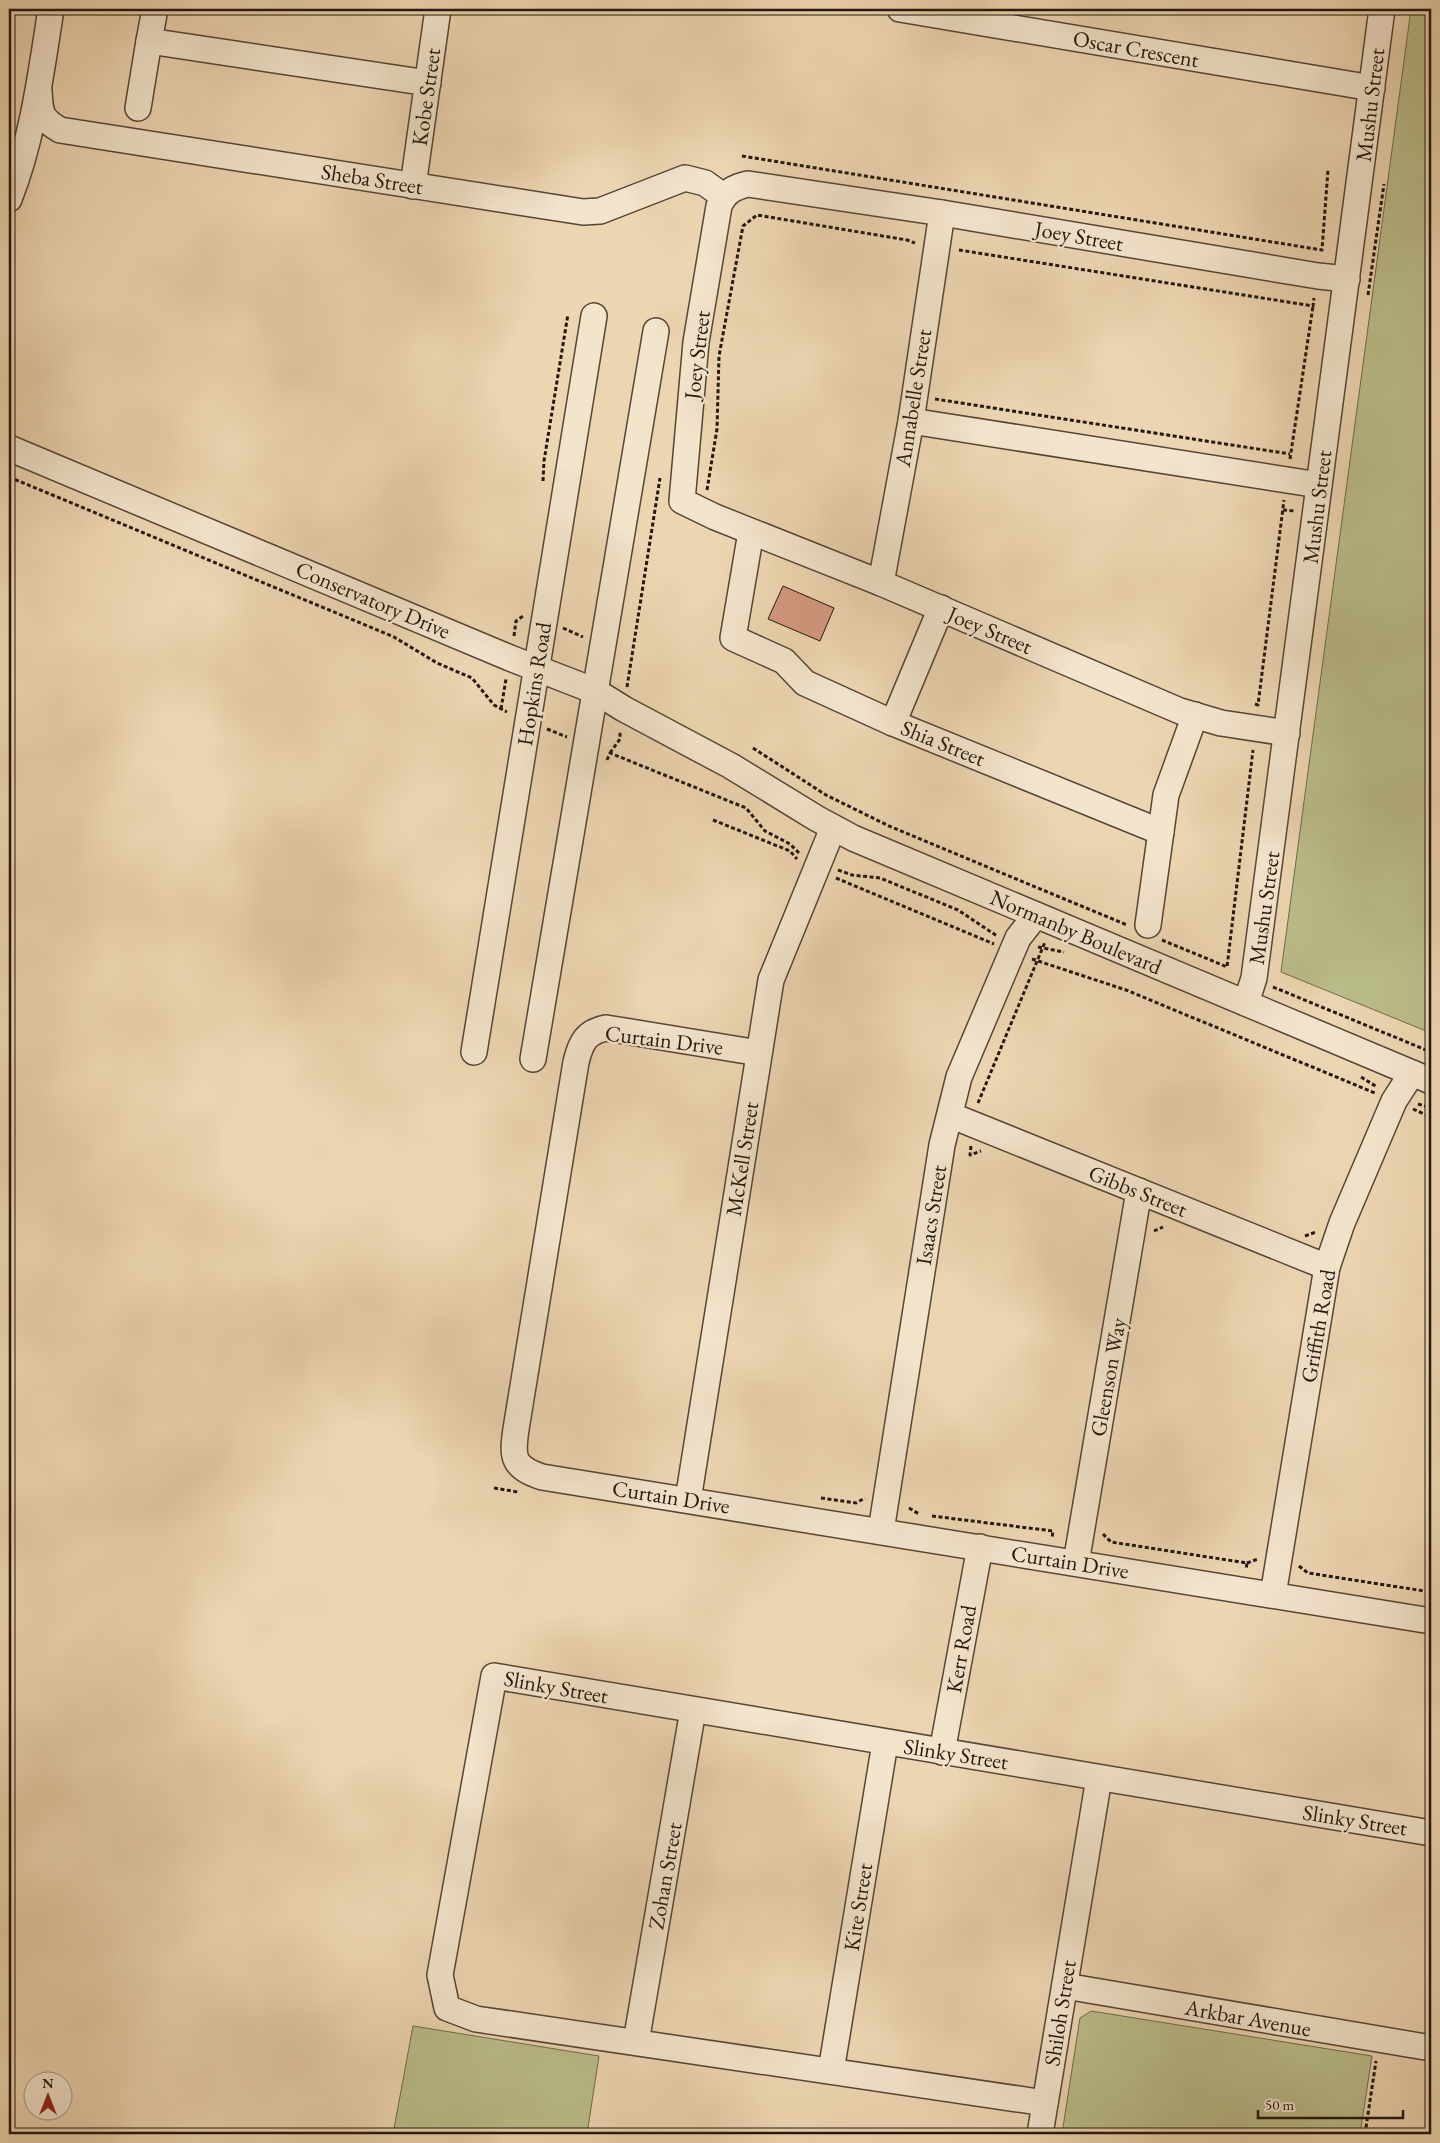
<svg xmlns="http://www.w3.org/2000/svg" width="1440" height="2143" viewBox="0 0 1440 2143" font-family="'EB Garamond',serif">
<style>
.green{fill:#babd8a;stroke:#6f6a4c}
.building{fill:#d39880;stroke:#24170d}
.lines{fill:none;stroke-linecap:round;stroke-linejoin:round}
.minor-casing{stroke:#564636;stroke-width:28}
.path{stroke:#24170d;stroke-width:3;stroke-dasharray:4 2.5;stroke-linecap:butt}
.minor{stroke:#f3e4cc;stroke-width:25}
.labels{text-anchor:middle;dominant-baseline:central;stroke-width:4.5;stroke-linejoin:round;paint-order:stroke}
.street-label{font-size:22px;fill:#24170d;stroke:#f3e4cc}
</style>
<rect width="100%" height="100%" fill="#ecd5b1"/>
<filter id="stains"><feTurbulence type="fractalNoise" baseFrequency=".004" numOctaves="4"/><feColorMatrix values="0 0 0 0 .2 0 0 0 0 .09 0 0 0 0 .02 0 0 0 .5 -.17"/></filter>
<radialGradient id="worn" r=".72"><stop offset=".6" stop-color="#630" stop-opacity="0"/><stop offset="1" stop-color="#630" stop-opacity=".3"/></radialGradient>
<g class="green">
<polygon points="1411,9 1431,9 1431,1033 1281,972"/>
<polygon points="1091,2011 1372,2056 1360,2134 1062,2134 1080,2018"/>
<polygon points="413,2026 599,2056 587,2134 393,2134"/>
</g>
<polygon class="building" points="783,586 834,608 820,641 768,619"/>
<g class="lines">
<g class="minor-casing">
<g id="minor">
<polyline points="155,9 149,41 428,83"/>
<polyline points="900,9 1372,88"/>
<path d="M39,91c1,22 2,28 21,39l523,82 17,-1 85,-33 20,5 18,13"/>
<polyline points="138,108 149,41"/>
<polyline points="413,186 438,9"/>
<path d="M9,199c24,-61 32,-126 42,-190"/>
<polyline points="911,421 1319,485"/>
<polyline points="9,448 510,658 595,691 624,709 731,766 816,818 853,838 1431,1081"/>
<polyline points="751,532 733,638 784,661 805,683 893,723 1161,832"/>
<polyline points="881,583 911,421 942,213"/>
<polyline points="893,723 941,608"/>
<path d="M1287,733l-66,-10 -41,-12 -299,-128 -166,-66 -33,-16 14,-159 23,-136c6,-14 15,-19 29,-22l194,29 376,63 29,3"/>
<polyline points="1148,925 1166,795 1195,715"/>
<polyline points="1246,1003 1254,978 1382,9"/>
<polyline points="474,1052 594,316"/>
<path d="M759,1053l-153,-25c-20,4 -25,14 -30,34l-60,367c-4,28 -4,38 26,48l889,144"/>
<polyline points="533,1059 656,331"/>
<polyline points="950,1115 1327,1267"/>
<polyline points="688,1500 771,980 833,828"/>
<polyline points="881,1531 942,1145 959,1077 1018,938 1036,915"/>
<polyline points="1076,1563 1139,1191"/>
<polyline points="1273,1595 1327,1267 1342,1223 1394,1101 1412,1073"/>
<polyline points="942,1752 980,1547"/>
<polyline points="1065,1986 1431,2048"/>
<polyline points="636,2042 693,1710"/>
<polyline points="831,2071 885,1743"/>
<polyline points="1045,2103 476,2019 447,2008 440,1975 494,1676 1431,1833"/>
<polyline points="1040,2134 1099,1778"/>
</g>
</g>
<g class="path">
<polyline points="742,156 1322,250 1328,170"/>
<polyline points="959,250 1313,306 1314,298"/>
<polyline points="1368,295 1384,184"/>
<polyline points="935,399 1290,454"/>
<polyline points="1290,459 1313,306"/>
<polyline points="9,477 394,637 437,663 472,678 494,705 507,712"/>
<polyline points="543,481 544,461 568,314"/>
<polyline points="707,490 717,429 719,356 743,226 757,215 907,240 915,243"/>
<polyline points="1283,510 1295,511"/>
<polyline points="563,628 583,637"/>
<polyline points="514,636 516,621 523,616"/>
<polyline points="627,687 660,478"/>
<polyline points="1255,704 1258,705 1284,500"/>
<polyline points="501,709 506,679"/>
<polyline points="547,729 567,737"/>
<polyline points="753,748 826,795 889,826 1127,925"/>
<polyline points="610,753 620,739 620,732"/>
<polyline points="607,760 610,753 746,808 765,831 790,844 800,854"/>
<polyline points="713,820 790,851 797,859"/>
<polyline points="838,870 852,875 880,878 958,910 997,936"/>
<polyline points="836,878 994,944"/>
<polyline points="1162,940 1227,967 1253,750"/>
<polyline points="1038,947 1064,952"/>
<polyline points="1032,959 1126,990 1375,1093"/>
<polyline points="1273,987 1431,1052"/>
<polyline points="1361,1077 1377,1087"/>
<polyline points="978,1103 1045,942"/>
<polyline points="1418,1104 1431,1108"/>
<polyline points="1413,1109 1431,1117"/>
<polyline points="971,1146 970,1155 981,1151"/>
<polyline points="1154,1231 1163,1227"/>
<polyline points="1305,1236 1316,1232"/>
<polyline points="494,1488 518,1492"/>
<polyline points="821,1498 856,1503 865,1498"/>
<polyline points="909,1508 919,1514"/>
<polyline points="932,1516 1053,1531 1052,1538"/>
<polyline points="1103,1534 1111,1542 1247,1563 1246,1570"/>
<polyline points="1247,1563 1258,1559"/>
<polyline points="1299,1566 1308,1573 1431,1592"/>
<polyline points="1365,2134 1376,2061"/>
</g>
<use href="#minor" class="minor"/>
</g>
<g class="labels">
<g class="street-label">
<text transform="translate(1136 49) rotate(10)">Oscar Crescent</text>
<text transform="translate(426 97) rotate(-82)">Kobe Street</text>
<text transform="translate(1370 105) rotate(-83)">Mushu Street</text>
<text transform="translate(372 179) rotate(9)">Sheba Street</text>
<text transform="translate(1079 236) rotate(10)">Joey Street</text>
<text transform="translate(697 355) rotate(-83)">Joey Street</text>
<text transform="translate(913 398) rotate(-81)">Annabelle Street</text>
<text transform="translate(1317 507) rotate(-83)">Mushu Street</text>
<text transform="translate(373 600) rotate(23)">Conservatory Drive</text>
<text transform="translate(990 630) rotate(23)">Joey Street</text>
<text transform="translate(534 684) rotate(-81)">Hopkins Road</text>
<text transform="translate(943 743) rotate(22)">Shia Street</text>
<text transform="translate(1264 908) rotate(-82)">Mushu Street</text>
<text transform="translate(1076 932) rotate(23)">Normanby Boulevard</text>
<text transform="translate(664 1040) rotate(7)">Curtain Drive</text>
<text transform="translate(742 1159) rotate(-81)">McKell Street</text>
<text transform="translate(1138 1191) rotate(22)">Gibbs Street</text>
<text transform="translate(931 1215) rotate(-81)">Isaacs Street</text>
<text transform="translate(1318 1326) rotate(-80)">Griffith Road</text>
<text transform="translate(1108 1377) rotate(-80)">Gleenson Way</text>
<text transform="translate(671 1497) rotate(9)">Curtain Drive</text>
<text transform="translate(1070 1562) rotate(9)">Curtain Drive</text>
<text transform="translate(961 1649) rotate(-80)">Kerr Road</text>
<text transform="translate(556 1687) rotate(10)">Slinky Street</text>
<text transform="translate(956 1754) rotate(9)">Slinky Street</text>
<text transform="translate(1355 1820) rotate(9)">Slinky Street</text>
<text transform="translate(665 1876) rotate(-80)">Zohan Street</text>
<text transform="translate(858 1907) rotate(-81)">Kite Street</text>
<text transform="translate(1060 2013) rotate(-81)">Shiloh Street</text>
<text transform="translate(1248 2018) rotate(10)">Arkbar Avenue</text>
</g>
</g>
<rect width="1440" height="2143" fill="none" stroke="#ecd5b1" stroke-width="30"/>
<rect x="10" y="10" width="1420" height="2123" fill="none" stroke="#24170d" stroke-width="2.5"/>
<rect x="15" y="15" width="1410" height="2113" fill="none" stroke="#24170d"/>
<g transform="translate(48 2096)"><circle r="24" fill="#f3e4cc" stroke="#a09280"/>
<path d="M0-4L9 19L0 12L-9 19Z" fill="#8f2418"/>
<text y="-8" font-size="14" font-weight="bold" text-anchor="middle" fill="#24170d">N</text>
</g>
<path d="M1258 2110v8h145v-8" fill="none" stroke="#24170d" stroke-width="2.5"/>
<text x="1265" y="2110" font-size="15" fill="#24170d" stroke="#f3e4cc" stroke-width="4" paint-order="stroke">50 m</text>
<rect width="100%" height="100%" filter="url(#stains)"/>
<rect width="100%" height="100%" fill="url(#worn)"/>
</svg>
